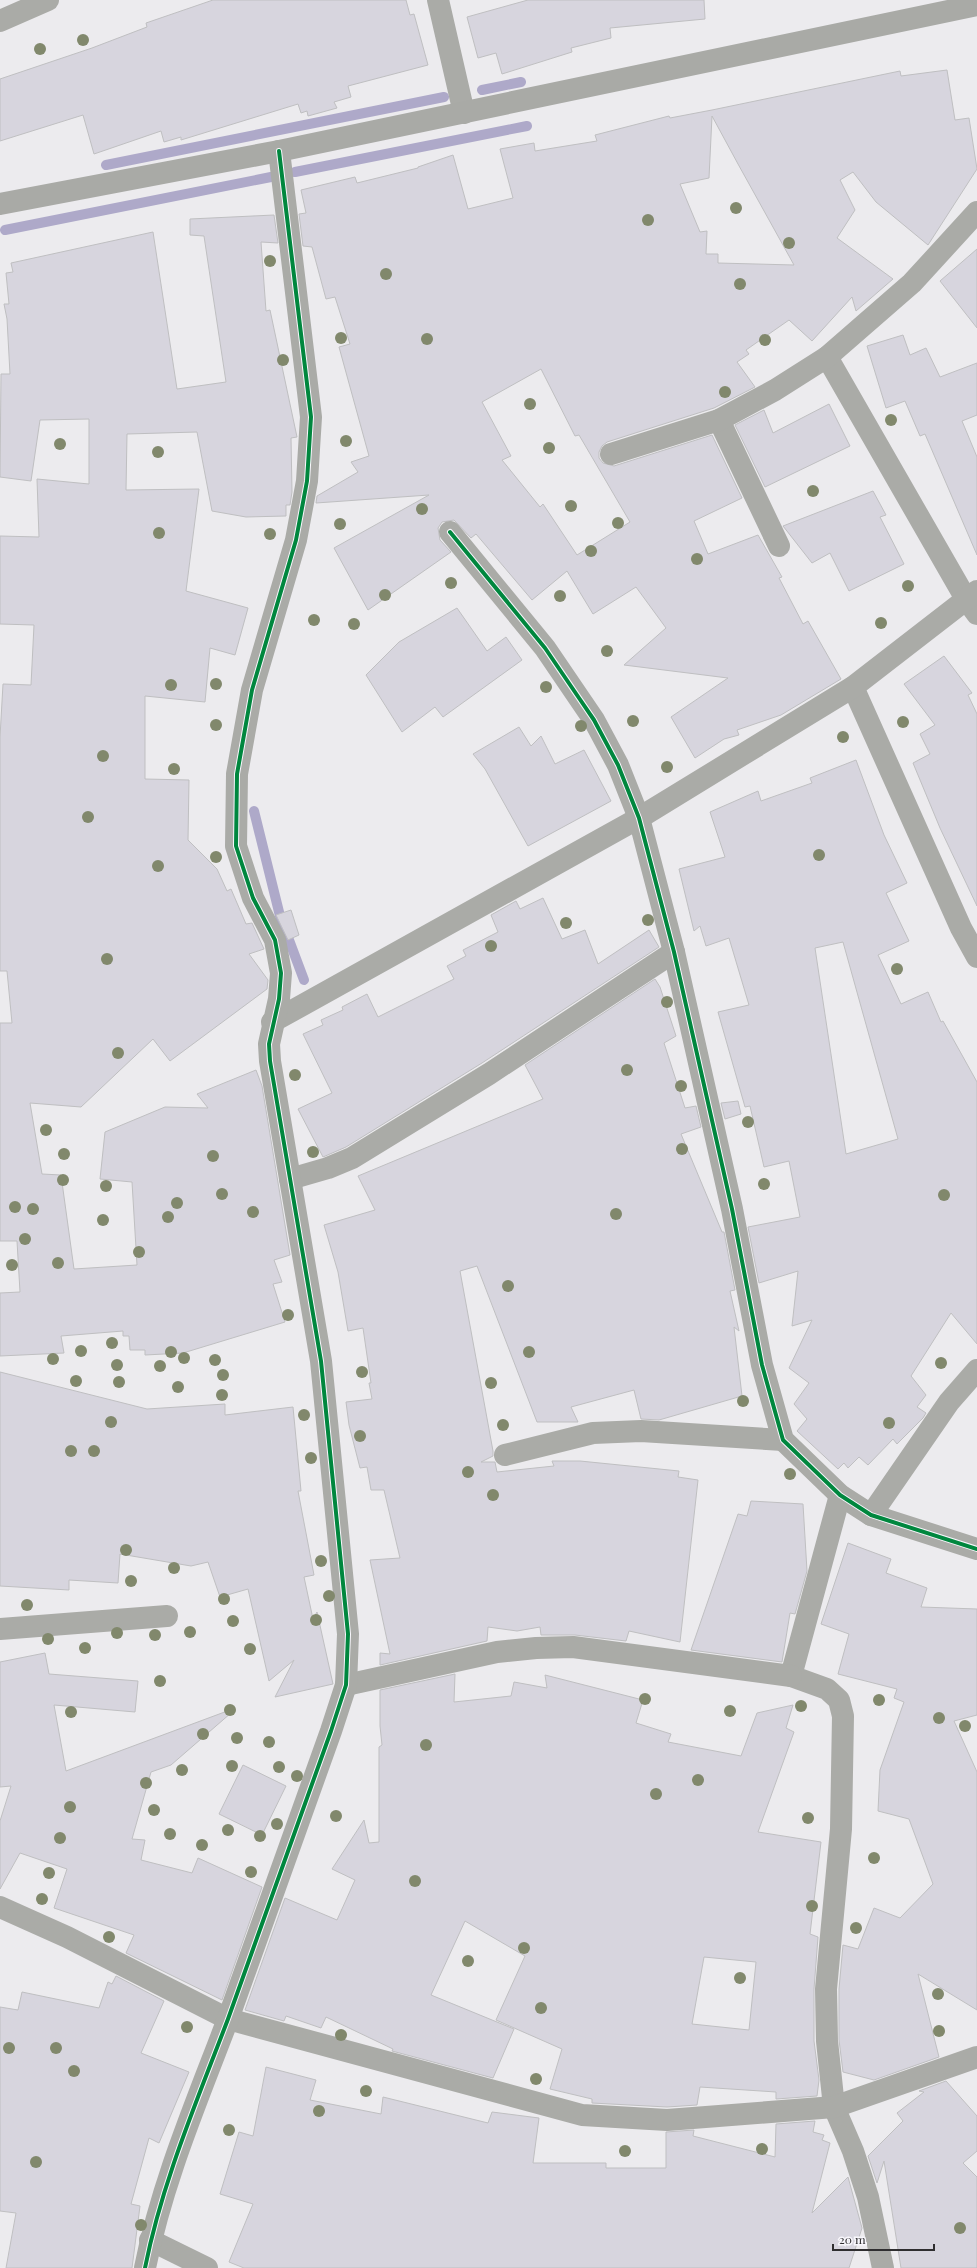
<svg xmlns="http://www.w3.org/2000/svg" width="977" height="2268" viewBox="0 0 977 2268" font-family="'Playfair Display',serif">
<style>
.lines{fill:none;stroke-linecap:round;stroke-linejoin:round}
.stream{stroke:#aea9c9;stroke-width:10}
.building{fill:#d7d5de;stroke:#bfbfc1;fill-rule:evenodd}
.street{stroke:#aaaba7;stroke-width:22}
.secondary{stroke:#a9aaa6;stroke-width:22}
.cycleway-casing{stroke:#f8f7fc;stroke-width:6}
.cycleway{stroke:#00873e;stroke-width:4}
.tree{fill:#81886c}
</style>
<rect width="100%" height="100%" fill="#ecebee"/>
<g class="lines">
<g class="stream">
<polyline points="482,90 521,82"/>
<polyline points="106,165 444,97"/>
<polyline points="295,172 527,126"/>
<polyline points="5,230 271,177"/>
<polyline points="254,811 280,916 304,980"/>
</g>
</g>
<g class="building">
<polygon points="213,0 406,0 410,15 414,14 428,65 348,86 351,97 334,102 337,108 308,116 307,111 301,113 298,104 181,140 181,137 164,142 161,131 94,154 83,115 0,141 0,79 92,48 147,27 146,23"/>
<polygon points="528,0 704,0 705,19 610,28 611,38 571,48 572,52 502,74 496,53 478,58 467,17"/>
<path d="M947,70l8,50 14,-2 8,51 -49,76 -52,-43 -23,-30 -13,8 15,30 -18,28 56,41 -37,32 -4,-14 -40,44 -23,-21 -43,30 3,4 -12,8 18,25 -41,21 -107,34 -5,4 -3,6v6l4,5 11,3 98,-31 30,63 -48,23 14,33 50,-19 24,42 -3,1 24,46 5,-3 33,58 -60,36 -44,15 2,5 -15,4 -29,19 -24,-41 57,-39 -104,-13 42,-37 -30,-41 -43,27 -26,-43 -35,29 -56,-66 -5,4 -17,-18 -12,2 -4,6 2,12 11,12 -83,58 -34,-62 95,-53 -113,8 1,-7 41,-24 -7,-10 18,-6 -30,-109 11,-3 -15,-47 -9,2 -14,-52 -9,-1 -4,-32 7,-1 -5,-23 54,-13 2,6 61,-15v-1l35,-12 15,54 45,-11 -13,-49 34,-6 1,8 62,-10 -2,-6 74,-19 1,2 42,-8 188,-39 1,5zM712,116l26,48 56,101 -76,-2v-9h-12l1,-23 -7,1 -20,-48 29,-6zM541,369l34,67 4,-1 51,87 -53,33 -34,-51 -3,3 -38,-47 9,-4 -29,-54z"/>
<polygon points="274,215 278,243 261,242 266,311 270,310 297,437 291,438 292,492 290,505 286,505 286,516 246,517 212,511 197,432 127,434 126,490 199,489 186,591 248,608 235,655 210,648 205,702 145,696 145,779 189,780 188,840 217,869 227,891 231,889 246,924 252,923 264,949 249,954 268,980 267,989 170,1061 153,1039 81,1107 30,1103 42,1174 61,1175 74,1269 137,1265 132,1182 100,1179 105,1132 165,1107 208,1108 197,1094 256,1070 262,1086 290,1255 274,1260 282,1282 273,1284 285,1322 183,1353 145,1355 145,1350 130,1350 129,1336 123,1336 123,1331 61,1336 64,1353 0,1356 0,1293 20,1292 17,1241 0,1241 0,1023 12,1023 7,971 0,971 0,737 3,684 31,685 34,625 0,624 0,536 39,537 37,479 89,484 89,419 40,420 31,481 0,477 1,374 10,374 7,319 4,304 9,304 6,273 13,272 11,263 153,232 177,389 226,382 204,236 190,235 190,219"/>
<polygon points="977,249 977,328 940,281"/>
<polygon points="903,335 910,355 926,348 940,377 977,363 977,415 962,421 977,457 977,555 925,434 920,436 905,401 886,408 867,346"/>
<polygon points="829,404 850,446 765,487 735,425 764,410 773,433"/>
<polygon points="873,491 886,515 880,517 904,564 849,591 830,553 812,563 783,526"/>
<polygon points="457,608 487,651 506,637 522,660 443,717 435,707 402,732 366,675 399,642"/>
<polygon points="944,656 972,693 968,695 977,714 977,906 940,828 913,763 930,754 920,734 935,725 904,684"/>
<polygon points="519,727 531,746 541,736 555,764 584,750 611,801 528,846 485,769 473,754"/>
<path d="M856,760l28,75 23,48 -21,10 23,48 -31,14 23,49 27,-12 13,30 2,-1 34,61v262l-26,-31 -40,63 15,19 -9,12 9,6 -3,5 -26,26 -4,-5 -25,26 -9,-8 -11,11 -4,-5 -6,6 -41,-38 10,-12 -13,-15 15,-21 -20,-15 23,-48 -20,6 6,-55 -39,12 -11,-56 52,-10 -11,-56 -25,6 -14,-61 -5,1 -27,-95 31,-7 -20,-67 -23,8 -6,-20 -6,5 -15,-62 46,-12 -15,-45 48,-21 3,10 51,-18 -2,-5zM843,942l55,197 -52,15 -31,-206z"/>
<polygon points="543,898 562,939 585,930 598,964 649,930 659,947 482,1063 346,1147 323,1157 298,1109 332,1093 303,1034 323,1025 321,1020 343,1010 342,1007 367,994 378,1017 454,979 447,966 466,956 463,950 498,932 491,915 516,901 520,909"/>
<polygon points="291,910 299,935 288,940 276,915"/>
<polygon points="655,979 660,987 676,1036 664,1043 685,1108 696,1106 701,1127 681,1134 722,1232 724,1232 735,1290 730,1291 739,1331 734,1327 742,1396 659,1420 641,1419 634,1390 571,1407 578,1422 537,1422 477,1266 460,1271 493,1451 493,1456 481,1462 495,1462 497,1472 554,1466 552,1461 580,1461 679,1471 678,1477 698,1480 680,1642 629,1631 626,1641 575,1635 541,1635 540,1627 517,1631 488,1627 487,1641 380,1665 380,1653 390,1654 370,1560 400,1558 384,1490 371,1490 367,1467 360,1468 349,1425 346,1402 372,1399 369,1383 371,1383 363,1328 348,1331 338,1272 324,1225 375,1210 358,1176 543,1099 525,1065"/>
<polygon points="738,1101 741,1114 725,1119 721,1103"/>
<polygon points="0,1372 147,1409 225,1404 225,1415 293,1407 301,1491 298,1491 314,1575 304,1577 313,1619 317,1612 333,1684 275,1697 294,1660 269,1681 248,1589 220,1597 208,1562 191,1566 120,1554 118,1583 69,1580 69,1590 0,1586"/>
<polygon points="751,1501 803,1504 807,1571 795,1614 790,1613 782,1662 691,1650 738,1514 747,1516"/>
<polygon points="848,1543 891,1559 886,1573 927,1588 921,1607 977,1609 977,1715 954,1721 977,1772 977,2010 918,1974 939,2057 874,2080 843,2072 839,2040 839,1989 843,1945 858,1949 874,1908 900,1918 933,1884 909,1819 878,1811 880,1770 904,1702 894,1698 897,1689 838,1674 849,1634 821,1624"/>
<polygon points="45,1653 49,1674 138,1681 135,1712 54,1705 66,1771 230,1710 231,1713 171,1765 151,1772 132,1839 145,1840 141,1860 192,1873 198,1858 262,1887 222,2000 126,1953 134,1935 54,1908 67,1869 20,1853 0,1889 0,1821 11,1786 0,1787 0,1662"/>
<path d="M455,1674l-1,28 57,-6 3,-14 33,6 -2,-13 98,25 -7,23 35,11 -3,8 73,14 16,-43 36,-8 -7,23 8,4 -36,100 63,10 -11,92 8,3 -4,52v52l5,39 -2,16 -41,3v-7l-76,-5 -3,18 -30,2 -75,-4v-4l-42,-10 12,-40 -66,-29 29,-64 -60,-35 -34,74 83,34 -21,49 -101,-27 1,-2 -67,-32 -5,11 -35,-12 -2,5 -39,-11 40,-112 52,22 18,-40 -23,-11 32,-49 5,23 10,-1v-95l3,-2 -2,-19v-36zM704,1957l52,5 -7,68 -57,-6z"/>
<polygon points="243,1765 286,1786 262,1835 219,1814"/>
<polygon points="116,1976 164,2001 141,2053 189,2072 159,2143 149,2138 131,2204 140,2206 132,2268 6,2268 16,2213 0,2211 0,2007 18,2010 22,1992 99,2008 108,1982 112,1984"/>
<polygon points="266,2067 316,2080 310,2100 381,2114 383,2097 488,2123 492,2112 539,2118 533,2163 606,2163 606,2168 666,2168 666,2132 694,2130 693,2136 775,2157 776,2124 815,2121 813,2132 824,2135 822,2140 830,2143 812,2213 848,2177 862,2228 849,2268 244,2268 229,2262 253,2204 220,2194 239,2132 253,2136"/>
<polygon points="946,2081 977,2116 977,2151 963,2163 977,2177 977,2268 901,2268 884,2161 877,2183 868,2156 903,2121 897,2113 924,2092 919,2091"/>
</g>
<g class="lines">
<g class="street">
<polyline points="438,0 464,113"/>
<polyline points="0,21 48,0"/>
<polyline points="827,357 966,599 977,614"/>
<polyline points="719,420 779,546"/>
<polyline points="611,454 719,420 775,390 827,357 912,283 977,212"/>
<polyline points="450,532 545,648 579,698 594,720 618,765 639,818 674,952 732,1209 762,1365 783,1440 840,1495 871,1515 977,1549"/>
<polyline points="853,687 961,928 977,957"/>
<polyline points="272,1022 639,818 853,687 977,591"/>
<polyline points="290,1179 328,1168 352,1158 489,1074 674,952"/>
<polyline points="505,1455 593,1433 641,1431 783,1440"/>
<polyline points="840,1495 791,1676 827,1689 839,1700 843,1716 841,1829 826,1989 827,2041 834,2107 853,2151 868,2197 883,2268"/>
<polyline points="871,1515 949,1402 977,1370"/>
<polyline points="0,1629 167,1616"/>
<polyline points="346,1685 497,1652 536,1648 573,1647 791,1676"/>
<polyline points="0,1907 67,1937 228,2019 582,2115 667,2120 834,2107 977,2057"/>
<polyline points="150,2240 207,2268"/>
<path d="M145,2268c17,-86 52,-167 83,-249 35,-96 69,-192 103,-288l15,-46 2,-51 -27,-273 -51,-300 -1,-17 10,-45 2,-26 -6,-33 -22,-42 -17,-52 1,-72 15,-84 44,-150 11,-59 4,-64 -32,-266"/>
</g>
<polyline class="secondary" points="0,204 279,151 977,5"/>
<g class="cycleway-casing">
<g id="cycleway">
<polyline points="450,532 545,648 579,698 594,720 618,765 639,818 674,952 732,1209 762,1365 783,1440 840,1495 871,1515 977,1549"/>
<path d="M145,2268c17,-86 52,-167 83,-249 35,-96 69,-192 103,-288l15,-46 2,-51 -27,-273 -51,-300 -1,-17 10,-45 2,-26 -6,-33 -22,-42 -17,-52 1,-72 15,-84 44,-150 11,-59 4,-64 -32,-266"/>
</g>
</g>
<use href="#cycleway" class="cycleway"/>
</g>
<g class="tree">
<circle cx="83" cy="40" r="6"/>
<circle cx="40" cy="49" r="6"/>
<circle cx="736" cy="208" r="6"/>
<circle cx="648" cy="220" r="6"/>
<circle cx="789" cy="243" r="6"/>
<circle cx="270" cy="261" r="6"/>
<circle cx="386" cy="274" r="6"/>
<circle cx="740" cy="284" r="6"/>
<circle cx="341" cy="338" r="6"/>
<circle cx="427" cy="339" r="6"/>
<circle cx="765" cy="340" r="6"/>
<circle cx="283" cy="360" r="6"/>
<circle cx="725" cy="392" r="6"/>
<circle cx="530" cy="404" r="6"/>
<circle cx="891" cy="420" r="6"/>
<circle cx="346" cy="441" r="6"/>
<circle cx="60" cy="444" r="6"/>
<circle cx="549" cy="448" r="6"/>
<circle cx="158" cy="452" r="6"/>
<circle cx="813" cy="491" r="6"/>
<circle cx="571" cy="506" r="6"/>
<circle cx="422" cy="509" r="6"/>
<circle cx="618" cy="523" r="6"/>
<circle cx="340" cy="524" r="6"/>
<circle cx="159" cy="533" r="6"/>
<circle cx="270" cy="534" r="6"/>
<circle cx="591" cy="551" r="6"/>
<circle cx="697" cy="559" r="6"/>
<circle cx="451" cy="583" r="6"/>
<circle cx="908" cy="586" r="6"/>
<circle cx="385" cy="595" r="6"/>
<circle cx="560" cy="596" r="6"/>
<circle cx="314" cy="620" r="6"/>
<circle cx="881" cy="623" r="6"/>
<circle cx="354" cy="624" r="6"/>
<circle cx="607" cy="651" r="6"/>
<circle cx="216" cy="684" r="6"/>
<circle cx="171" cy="685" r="6"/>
<circle cx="546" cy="687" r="6"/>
<circle cx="633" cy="721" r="6"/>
<circle cx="903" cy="722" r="6"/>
<circle cx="216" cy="725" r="6"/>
<circle cx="581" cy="726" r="6"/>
<circle cx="843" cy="737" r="6"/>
<circle cx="103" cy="756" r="6"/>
<circle cx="667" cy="767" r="6"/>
<circle cx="174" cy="769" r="6"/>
<circle cx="88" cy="817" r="6"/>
<circle cx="819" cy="855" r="6"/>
<circle cx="216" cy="857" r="6"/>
<circle cx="158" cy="866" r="6"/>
<circle cx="648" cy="920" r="6"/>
<circle cx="566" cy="923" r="6"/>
<circle cx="491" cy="946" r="6"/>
<circle cx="107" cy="959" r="6"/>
<circle cx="897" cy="969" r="6"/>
<circle cx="667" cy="1002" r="6"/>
<circle cx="118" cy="1053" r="6"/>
<circle cx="627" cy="1070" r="6"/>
<circle cx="295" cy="1075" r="6"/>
<circle cx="681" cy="1086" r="6"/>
<circle cx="748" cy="1122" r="6"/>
<circle cx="46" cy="1130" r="6"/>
<circle cx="682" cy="1149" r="6"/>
<circle cx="313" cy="1152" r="6"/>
<circle cx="64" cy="1154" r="6"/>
<circle cx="213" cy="1156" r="6"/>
<circle cx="63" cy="1180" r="6"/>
<circle cx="764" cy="1184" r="6"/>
<circle cx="106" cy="1186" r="6"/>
<circle cx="222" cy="1194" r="6"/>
<circle cx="944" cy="1195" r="6"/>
<circle cx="177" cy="1203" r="6"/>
<circle cx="15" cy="1207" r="6"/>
<circle cx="33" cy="1209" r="6"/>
<circle cx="253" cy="1212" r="6"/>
<circle cx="616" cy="1214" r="6"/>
<circle cx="168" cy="1217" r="6"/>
<circle cx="103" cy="1220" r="6"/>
<circle cx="25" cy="1239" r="6"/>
<circle cx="139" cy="1252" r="6"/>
<circle cx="58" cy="1263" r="6"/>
<circle cx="12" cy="1265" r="6"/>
<circle cx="508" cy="1286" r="6"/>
<circle cx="288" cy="1315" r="6"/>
<circle cx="112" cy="1343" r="6"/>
<circle cx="81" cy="1351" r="6"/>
<circle cx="171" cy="1352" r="6"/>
<circle cx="529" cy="1352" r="6"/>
<circle cx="184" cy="1358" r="6"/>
<circle cx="53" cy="1359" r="6"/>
<circle cx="215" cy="1360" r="6"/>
<circle cx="941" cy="1363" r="6"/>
<circle cx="117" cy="1365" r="6"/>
<circle cx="160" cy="1366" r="6"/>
<circle cx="362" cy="1372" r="6"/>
<circle cx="223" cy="1375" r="6"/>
<circle cx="76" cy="1381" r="6"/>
<circle cx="119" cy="1382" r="6"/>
<circle cx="491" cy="1383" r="6"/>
<circle cx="178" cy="1387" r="6"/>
<circle cx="222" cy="1395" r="6"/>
<circle cx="743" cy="1401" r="6"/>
<circle cx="304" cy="1415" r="6"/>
<circle cx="111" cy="1422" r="6"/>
<circle cx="889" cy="1423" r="6"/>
<circle cx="503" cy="1425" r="6"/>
<circle cx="360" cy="1436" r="6"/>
<circle cx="71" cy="1451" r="6"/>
<circle cx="94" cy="1451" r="6"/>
<circle cx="311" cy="1458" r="6"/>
<circle cx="468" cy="1472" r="6"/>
<circle cx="790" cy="1474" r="6"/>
<circle cx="493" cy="1495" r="6"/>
<circle cx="126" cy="1550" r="6"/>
<circle cx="321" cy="1561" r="6"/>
<circle cx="174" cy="1568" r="6"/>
<circle cx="131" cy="1581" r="6"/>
<circle cx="329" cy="1596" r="6"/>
<circle cx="224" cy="1599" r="6"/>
<circle cx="27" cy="1605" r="6"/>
<circle cx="316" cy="1620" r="6"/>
<circle cx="233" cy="1621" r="6"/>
<circle cx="190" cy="1632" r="6"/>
<circle cx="117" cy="1633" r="6"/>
<circle cx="155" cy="1635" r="6"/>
<circle cx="48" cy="1639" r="6"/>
<circle cx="85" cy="1648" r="6"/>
<circle cx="250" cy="1649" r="6"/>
<circle cx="160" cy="1681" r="6"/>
<circle cx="645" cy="1699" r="6"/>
<circle cx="879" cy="1700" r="6"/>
<circle cx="801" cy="1706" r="6"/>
<circle cx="230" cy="1710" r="6"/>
<circle cx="730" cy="1711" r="6"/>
<circle cx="71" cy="1712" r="6"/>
<circle cx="939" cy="1718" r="6"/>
<circle cx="965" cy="1726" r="6"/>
<circle cx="203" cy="1734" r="6"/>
<circle cx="237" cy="1738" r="6"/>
<circle cx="269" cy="1742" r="6"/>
<circle cx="426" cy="1745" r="6"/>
<circle cx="232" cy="1766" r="6"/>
<circle cx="279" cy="1767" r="6"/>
<circle cx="182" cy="1770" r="6"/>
<circle cx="297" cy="1776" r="6"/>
<circle cx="698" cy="1780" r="6"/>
<circle cx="146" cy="1783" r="6"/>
<circle cx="656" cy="1794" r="6"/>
<circle cx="70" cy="1807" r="6"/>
<circle cx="154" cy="1810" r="6"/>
<circle cx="336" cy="1816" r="6"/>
<circle cx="808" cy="1818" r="6"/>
<circle cx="277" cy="1824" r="6"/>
<circle cx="228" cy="1830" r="6"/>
<circle cx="170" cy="1834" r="6"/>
<circle cx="260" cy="1836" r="6"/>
<circle cx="60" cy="1838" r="6"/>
<circle cx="202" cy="1845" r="6"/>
<circle cx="874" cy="1858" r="6"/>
<circle cx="251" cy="1872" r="6"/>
<circle cx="49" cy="1873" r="6"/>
<circle cx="415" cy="1881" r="6"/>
<circle cx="42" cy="1899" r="6"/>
<circle cx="812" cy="1906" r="6"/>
<circle cx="856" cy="1928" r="6"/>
<circle cx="109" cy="1937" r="6"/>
<circle cx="524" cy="1948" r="6"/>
<circle cx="468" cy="1961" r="6"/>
<circle cx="740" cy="1978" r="6"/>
<circle cx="938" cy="1994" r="6"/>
<circle cx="541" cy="2008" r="6"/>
<circle cx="187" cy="2027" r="6"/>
<circle cx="939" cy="2031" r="6"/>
<circle cx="341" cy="2035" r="6"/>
<circle cx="9" cy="2048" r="6"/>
<circle cx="56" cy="2048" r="6"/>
<circle cx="74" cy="2071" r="6"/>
<circle cx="536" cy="2079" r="6"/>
<circle cx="366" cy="2091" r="6"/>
<circle cx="319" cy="2111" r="6"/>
<circle cx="229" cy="2130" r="6"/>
<circle cx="762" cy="2149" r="6"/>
<circle cx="625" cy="2151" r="6"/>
<circle cx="36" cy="2162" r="6"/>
<circle cx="141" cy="2225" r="6"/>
<circle cx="960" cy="2228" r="6"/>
</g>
<path d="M833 2244v6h101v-6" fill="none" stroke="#2f2e30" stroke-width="2"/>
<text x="839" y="2244" font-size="12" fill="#2f2e30" stroke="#f8f7fc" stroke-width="3" paint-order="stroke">20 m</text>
</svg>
